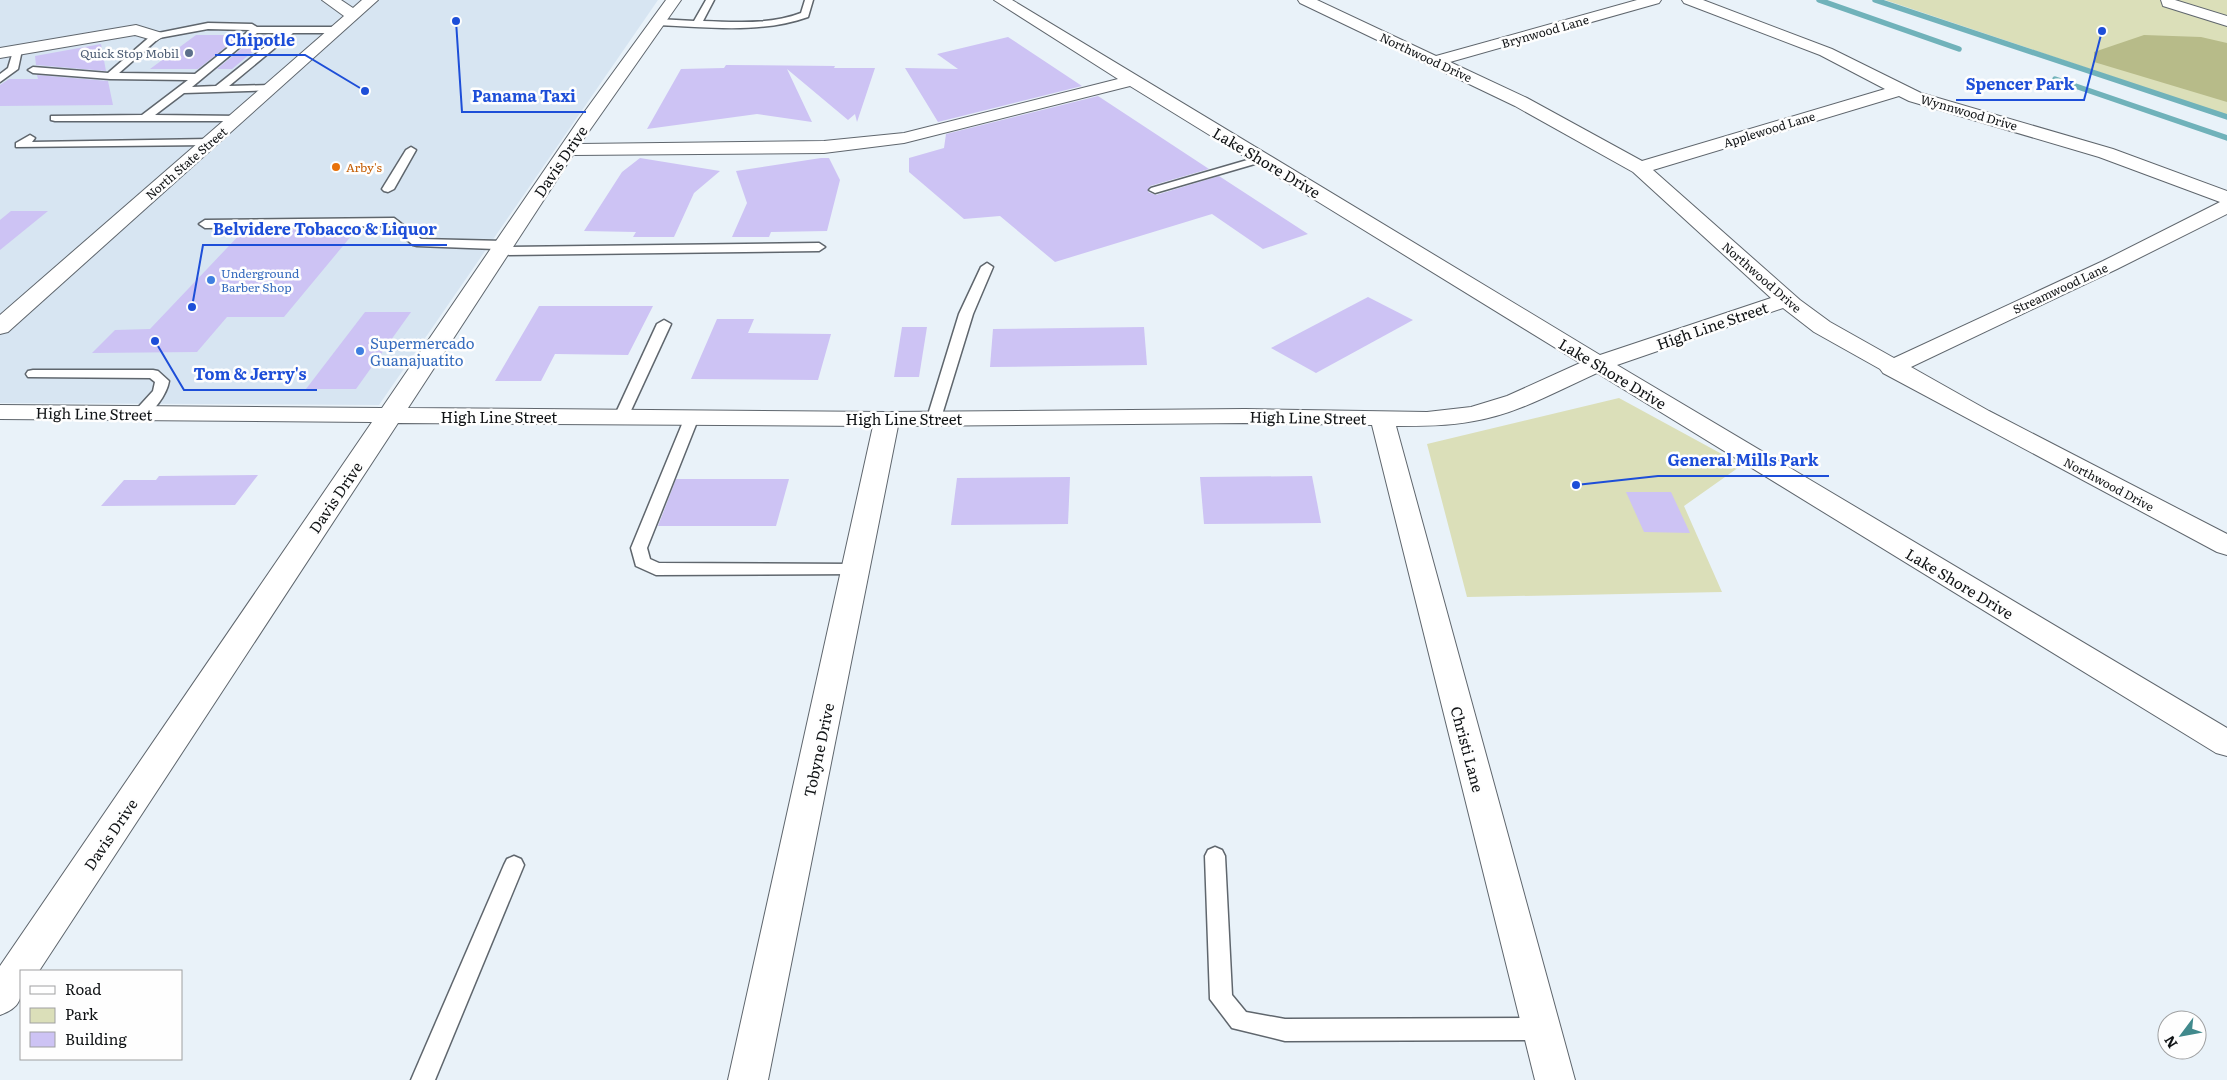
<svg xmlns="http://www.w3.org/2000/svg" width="2227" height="1080" viewBox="0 0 2227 1080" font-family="Literata,serif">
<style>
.built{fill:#d7e5f2}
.green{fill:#dbdfb9}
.forest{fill:#b7bb89}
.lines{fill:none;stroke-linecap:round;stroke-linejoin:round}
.stream{stroke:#70b2ba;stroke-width:5.5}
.building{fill:#cdc3f4}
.lane-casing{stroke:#5f666d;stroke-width:3}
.street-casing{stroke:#5f666d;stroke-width:2}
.primary-casing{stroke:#5f666d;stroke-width:2}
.lane{fill:#fff;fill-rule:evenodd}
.street{fill:#fff;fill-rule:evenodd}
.primary{fill:#fff;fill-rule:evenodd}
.service-dot{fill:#5c6f8a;stroke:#fefefe;stroke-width:2}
.food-dot{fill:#e8710a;stroke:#fefefe;stroke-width:2}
.shop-dot{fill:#3f7fe0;stroke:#fefefe;stroke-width:2}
.labels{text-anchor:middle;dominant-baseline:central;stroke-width:5;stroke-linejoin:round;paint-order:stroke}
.far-street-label{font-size:12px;fill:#101315;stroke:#fefefe}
.far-service-label{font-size:12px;fill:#4e5e75;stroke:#fefefe;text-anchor:end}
.far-food-label{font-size:12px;fill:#c56008;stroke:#fefefe;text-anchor:start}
.far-shop-label{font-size:12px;fill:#366cbe;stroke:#fefefe;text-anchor:start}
.street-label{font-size:15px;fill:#101315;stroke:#fefefe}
.shop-label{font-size:15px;fill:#366cbe;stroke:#fefefe;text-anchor:start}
.leader{fill:none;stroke:#1d4ed8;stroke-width:2}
.callout-dot{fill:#1d4ed8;stroke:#fefefe;stroke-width:2}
.callout-label{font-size:16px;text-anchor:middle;font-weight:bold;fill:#1d4ed8;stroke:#fefefe;stroke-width:5;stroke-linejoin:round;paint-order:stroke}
</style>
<rect width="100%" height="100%" fill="#e9f2f9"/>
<polygon class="built" points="0,0 658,0 379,405 0,403"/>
<g class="green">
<polygon points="1885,0 2227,0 2227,115"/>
<polygon points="1619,398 1742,465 1684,506 1722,592 1467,597 1427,444"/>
</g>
<polygon class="forest" points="2144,35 2201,37 2227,43 2227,102 2094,62 2094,52"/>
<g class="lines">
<g class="stream">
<polyline points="1819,0 1959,49"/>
<polyline points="1875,0 2227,117"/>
<polyline points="2055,79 2227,138"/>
</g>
</g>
<g class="building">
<polygon points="196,35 241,35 198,69 150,69"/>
<polygon points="258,35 273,35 232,69 217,69"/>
<polygon points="1008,37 1082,86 938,122 905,68 958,69 937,54"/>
<polygon points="101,44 106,71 36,65 35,56"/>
<polygon points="726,65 835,66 834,68 875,68 857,122 855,114 848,120 787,69 812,122 757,114 647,129 681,69 724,68"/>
<polygon points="37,75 108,81 113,105 0,106 0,85 9,79 38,79"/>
<polygon points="1098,96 1209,169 1150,186 1148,192 1156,195 1219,176 1308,234 1263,249 1212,214 1055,262 1000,216 964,219 909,172 909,158 944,148 946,134"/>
<polygon points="640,158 720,171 694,193 674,237 633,237 636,232 584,231 622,172"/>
<polygon points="821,158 829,158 840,180 827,231 771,232 769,237 732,237 747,203 736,171"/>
<polygon points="11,211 48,211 0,250 0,220"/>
<polygon points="245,229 357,229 284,317 227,317 197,352 92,353 115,330 150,329"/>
<polygon points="1368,297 1413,320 1316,373 1271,348"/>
<polygon points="539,306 653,306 628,355 555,354 541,381 495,381"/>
<polygon points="365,312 411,312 356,389 306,389"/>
<polygon points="717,319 754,319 748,333 831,334 818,380 691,379"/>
<polygon points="902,327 927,327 919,377 894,377"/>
<polygon points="1144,327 1147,365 990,367 993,329"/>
<polygon points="258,475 235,505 101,506 124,480 156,480 159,476"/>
<polygon points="1312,476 1321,523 1204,524 1200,477"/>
<polygon points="1070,477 1068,524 951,525 957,478"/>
<polygon points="676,479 789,479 776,526 658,526"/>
<polygon points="1626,492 1671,492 1690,533 1644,532"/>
</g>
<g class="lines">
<g class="lane-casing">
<g id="lane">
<path d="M706,0h8l-11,21c32,1 67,4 98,-8l4,-13h8l-5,17c-47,17 -101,10 -150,8l-5,-3 5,-3 36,2z"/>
<path d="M208,23l44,1 5,3h80l5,3 -5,3h-44l-64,53 42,-1 4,1v4l-91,3 -29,22 86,1v4l-4,1h-182l-4,-1v-4l91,-1 46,-35 -78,-1 -77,-6 -5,-3 5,-3 75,6 45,-39zM208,29l42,1 -55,44 -76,-1 40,-35zM257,33h25l-66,53 -24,1z"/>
<polygon points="14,48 22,50 18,69 0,82 0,74 8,68"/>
<polygon points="30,135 35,138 32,142 210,139 215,142 210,145 16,147 16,143"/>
<polygon points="411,147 416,150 394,189 388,192 384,191 382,189 406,150"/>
<polygon points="1261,156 1265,157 1265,161 1155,193 1149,190 1151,188"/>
<polygon points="394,218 421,239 504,241 508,242 509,247 819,243 825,247 819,251 499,255 495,254 495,249 417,246 413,245 391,226 205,228 199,224 205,220"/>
<polygon points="987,263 993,267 973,314 941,418 934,422 929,421 927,418 959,314 981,267"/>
<polygon points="664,320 671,324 628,417 626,420 616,420 614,417 657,324"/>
<path d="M33,370h120l5,1 11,10c-2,13 -16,34 -30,37l-7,-4 21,-23 2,-9 -5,-4 -122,-1 -2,-3 2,-3z"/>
<polygon points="692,413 699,417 647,548 650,559 659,563 856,564 862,566 864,570 862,574 656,575 636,566 631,548 685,417"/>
<polygon points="1215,847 1222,850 1225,856 1232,995 1246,1012 1285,1019 1541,1018 1549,1021 1552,1029 1549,1037 1541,1040 1285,1041 1232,1028 1210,999 1205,856 1208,850"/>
<polygon points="514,856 521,859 524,865 435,1080 411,1080 504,865 507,859"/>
</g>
</g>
<g class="street-casing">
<g id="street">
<path d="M666,0h15l-101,144 244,-3 80,-8 214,-54 -124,-79h18l588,355 171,-57 -138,-126 -118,-66 -215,-103 -2,-3h19l119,56 201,-56h24l-2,3 -209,59 77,36 115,63 243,-72 -65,-34 -136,-52 -2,-3h21l129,49 89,44 192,56 114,42v23l-110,55 -206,98 78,44 238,123v21l-10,-3 -334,-179 -3,-4 -66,-37 -31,-24 -166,57 610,363v28l-11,-3 -619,-380c-40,18 -80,41 -123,48 -26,5 -52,5 -78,5l179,654h-40l-163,-655 -127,-2 -347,3 -130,654h-40l145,-654 -475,-3 -359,548h-18c0,24 4,35 -21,44v-49l372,-544 -372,-3v-14l382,3 198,-290zM1130,86l450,277 -73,33 -36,11 -44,5 -182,-3 -358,3 -479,-4 165,-253 251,-2 80,-10zM1899,96l10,5 190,56 121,45 -117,59 -209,97 -64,-36 -30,-22 -147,-130z"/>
<polygon points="2161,0 2175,0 2227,16 2227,26 2163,6"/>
<polygon points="136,25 162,33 164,36 156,41 135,35 0,58 0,48"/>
</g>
</g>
<g class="primary-casing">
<polygon id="primary" points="322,0 341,0 353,8 362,0 378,0 8,332 0,334 0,315 344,16"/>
</g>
<use href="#lane" class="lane"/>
<use href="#street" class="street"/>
<use href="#primary" class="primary"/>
</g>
<circle class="service-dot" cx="189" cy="53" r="5"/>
<circle class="food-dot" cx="336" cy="167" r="5"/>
<g class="shop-dot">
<circle cx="211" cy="280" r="5"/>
<circle cx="360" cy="351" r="5"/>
</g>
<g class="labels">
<g class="far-street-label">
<text transform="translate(1545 31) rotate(-16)">Brynwood Lane</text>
<text transform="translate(1426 57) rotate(25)">Northwood Drive</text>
<text transform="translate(1969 112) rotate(16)">Wynnwood Drive</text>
<text transform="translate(1769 129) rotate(-17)">Applewood Lane</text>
<text transform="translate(186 163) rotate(-41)">North State Street</text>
<text transform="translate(1762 277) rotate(41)">Northwood Drive</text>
<text transform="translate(2060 288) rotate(-25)">Streamwood Lane</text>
<text transform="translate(2109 484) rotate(28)">Northwood Drive</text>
</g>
<g class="far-service-label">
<text x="179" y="53">Quick Stop Mobil</text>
</g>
<g class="far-food-label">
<text x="346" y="167">Arby's</text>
</g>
<g class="far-shop-label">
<text x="221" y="273">Underground<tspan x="221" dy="14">Barber Shop</tspan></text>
</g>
<g class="street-label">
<text transform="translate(560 161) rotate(-56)">Davis Drive</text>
<text transform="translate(1267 162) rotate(31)">Lake Shore Drive</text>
<text transform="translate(1712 325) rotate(-19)">High Line Street</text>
<text transform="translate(1613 373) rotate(31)">Lake Shore Drive</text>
<text transform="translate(94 413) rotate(1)">High Line Street</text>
<text x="499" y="416">High Line Street</text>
<text transform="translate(1308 417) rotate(1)">High Line Street</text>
<text x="904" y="418">High Line Street</text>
<text transform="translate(335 497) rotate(-56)">Davis Drive</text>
<text transform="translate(1960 583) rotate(31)">Lake Shore Drive</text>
<text transform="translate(1468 749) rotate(75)">Christi Lane</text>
<text transform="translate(818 750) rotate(-78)">Tobyne Drive</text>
<text transform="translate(110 834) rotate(-56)">Davis Drive</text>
</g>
<g class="shop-label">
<text x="370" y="342">Supermercado<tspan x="370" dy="17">Guanajuatito</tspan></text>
</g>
</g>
<path class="leader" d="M365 91L305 55H215M2102 31L2084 100H1956M456 21L462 112H586M192 307L203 245H447M155 341L184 390H317M1576 485L1658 476H1829"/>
<g class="callout-dot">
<circle cx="365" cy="91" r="5"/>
<circle cx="2102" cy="31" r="5"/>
<circle cx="456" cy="21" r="5"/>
<circle cx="192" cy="307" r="5"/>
<circle cx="155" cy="341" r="5"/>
<circle cx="1576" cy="485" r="5"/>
</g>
<g class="callout-label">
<text x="260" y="46">Chipotle</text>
<text x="2020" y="90">Spencer Park</text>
<text x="524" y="102">Panama Taxi</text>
<text x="325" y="235">Belvidere Tobacco &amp; Liquor</text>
<text x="250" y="380">Tom &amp; Jerry's</text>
<text x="1743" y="466">General Mills Park</text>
</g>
<rect x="20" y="970" width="162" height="90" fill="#fefefe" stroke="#9fa0a1"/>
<rect x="30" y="986" width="25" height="8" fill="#ffffff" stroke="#9fa0a1"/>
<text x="65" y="995" font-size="15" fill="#101315">Road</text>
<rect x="30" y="1008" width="25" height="15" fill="#dbdfb9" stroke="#9fa0a1"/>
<text x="65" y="1020" font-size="15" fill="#101315">Park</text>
<rect x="30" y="1032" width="25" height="15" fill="#cdc3f4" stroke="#9fa0a1"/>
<text x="65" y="1045" font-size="15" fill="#101315">Building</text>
<g transform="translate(2182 1035) rotate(238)"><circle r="24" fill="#fefefe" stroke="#9fa0a1"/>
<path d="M0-4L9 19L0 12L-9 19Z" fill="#40898c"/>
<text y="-8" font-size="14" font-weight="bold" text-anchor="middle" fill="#101315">N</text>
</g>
</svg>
